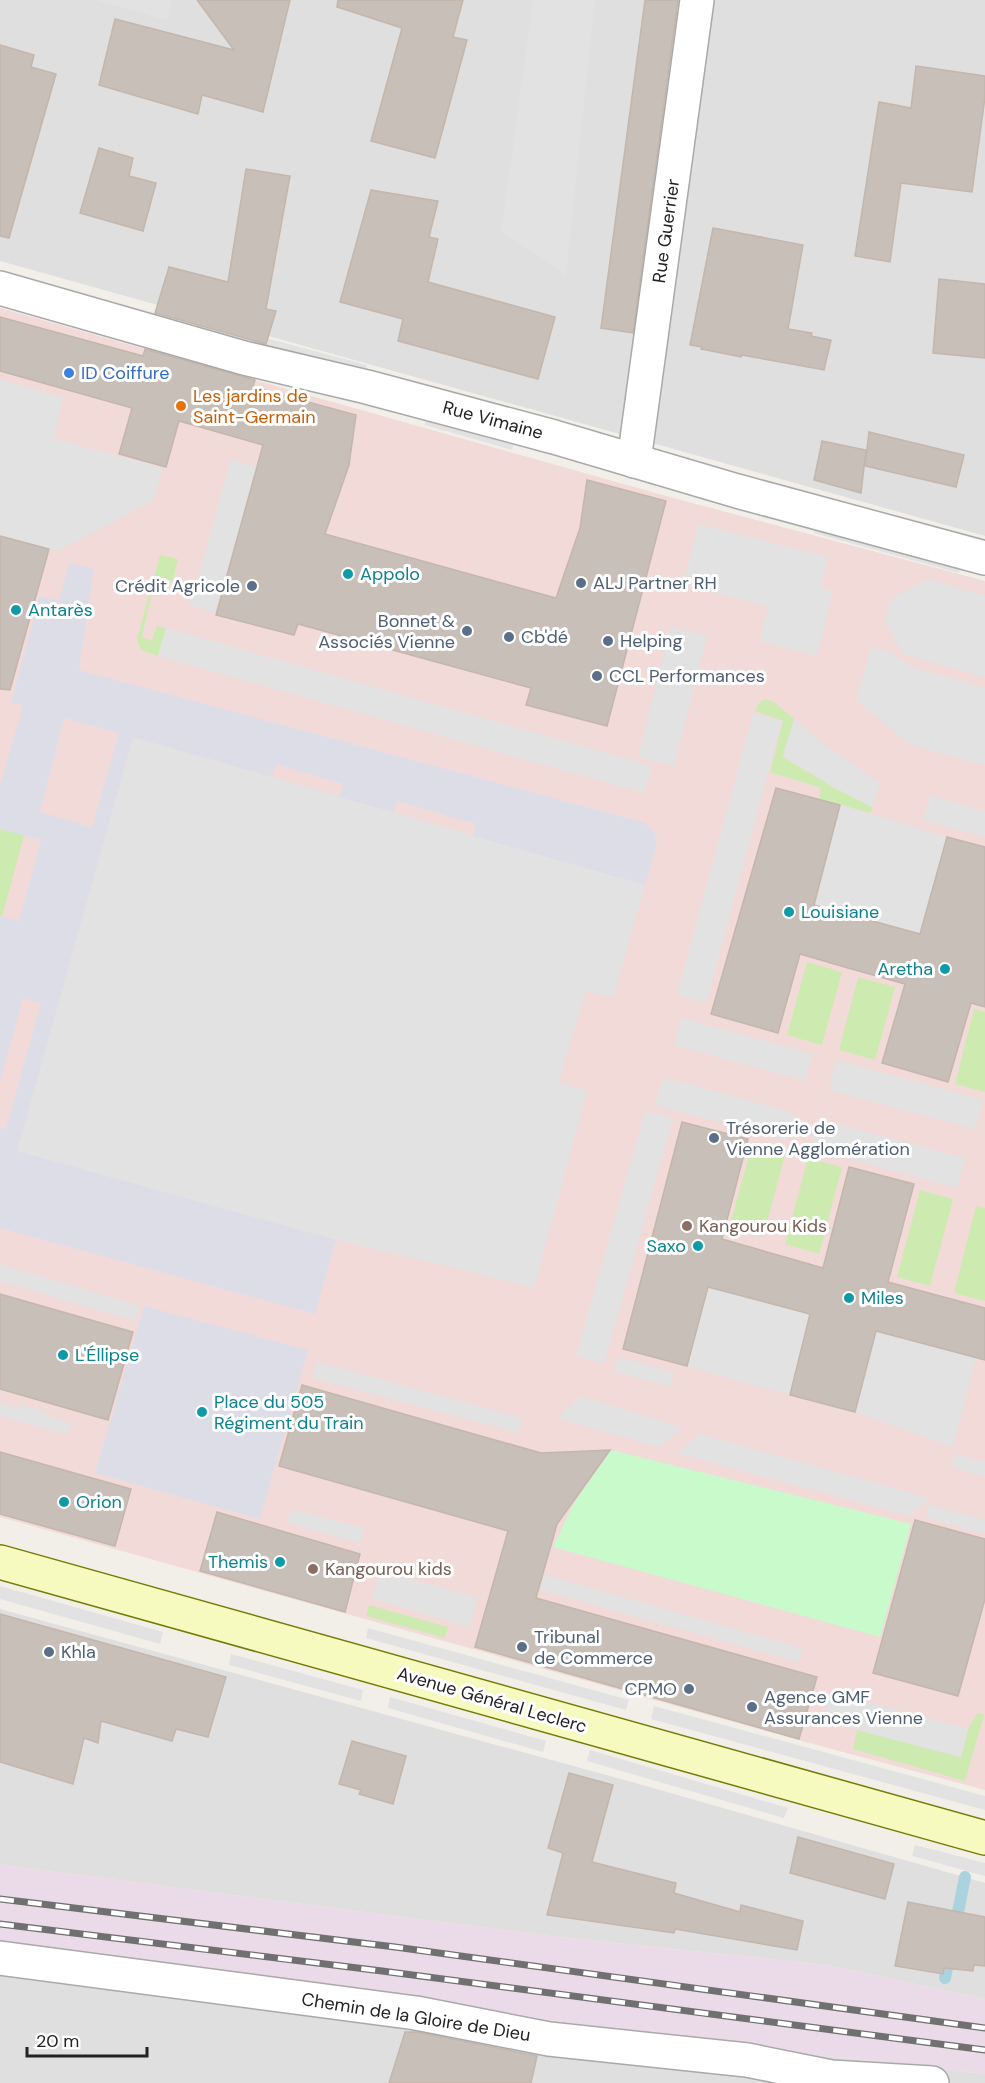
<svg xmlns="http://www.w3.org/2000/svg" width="985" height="2083" viewBox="0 0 985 2083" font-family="'DM Sans',sans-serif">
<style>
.residential{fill:#e0dfdf}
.commercial{fill:#f2dad9}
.industrial{fill:#ebdbe8}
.grass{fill:#cdebb0}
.park{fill:#c8facc}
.parking{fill:#e2e2e2}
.plaza{fill:#dddde8;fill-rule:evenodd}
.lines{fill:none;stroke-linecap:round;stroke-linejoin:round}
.stream{stroke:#aad3df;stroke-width:12}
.building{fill:#c7bfb8;stroke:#c4b6ab;stroke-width:1.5}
.minor-casing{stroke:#a9a9a9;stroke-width:36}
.secondary-casing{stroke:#707d05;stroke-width:36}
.minor{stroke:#fff;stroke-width:33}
.secondary{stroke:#f7fabf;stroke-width:33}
.rail-casing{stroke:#707070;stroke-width:7}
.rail{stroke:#fff;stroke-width:4.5;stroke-dasharray:14;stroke-linecap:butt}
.shop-dot{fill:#3f7fe0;stroke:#fff;stroke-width:2}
.food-dot{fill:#e8710a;stroke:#fff;stroke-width:2}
.culture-dot{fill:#0f9aa8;stroke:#fff;stroke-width:2}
.service-dot{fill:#5c6f8a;stroke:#fff;stroke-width:2}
.education-dot{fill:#8d6e63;stroke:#fff;stroke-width:2}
.labels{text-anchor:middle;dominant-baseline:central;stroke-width:6;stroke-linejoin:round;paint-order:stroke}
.street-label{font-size:18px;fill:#222;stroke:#fff}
.shop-label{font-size:18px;fill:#366cbe;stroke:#fff;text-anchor:start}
.food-label{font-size:18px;fill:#c56008;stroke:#fff;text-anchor:start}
.culture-label{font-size:18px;fill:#0d838f;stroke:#fff;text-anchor:start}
.service-label{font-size:18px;fill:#4e5e75;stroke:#fff;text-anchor:start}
.education-label{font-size:18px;fill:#785e54;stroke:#fff;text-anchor:start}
</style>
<rect width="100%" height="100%" fill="#f2efe9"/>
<g class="residential">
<polygon points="0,0 985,0 985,536 0,261"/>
<polygon points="0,1609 639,1784 985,1883 985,1999 827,1965 549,1936 0,1865"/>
<polygon points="0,1949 833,2057 985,2074 985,2083 0,2083"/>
</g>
<polygon class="commercial" points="0,308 666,496 985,581 985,1790 798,1740 0,1517"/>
<polygon class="industrial" points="0,1865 549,1936 827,1965 985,1999 985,2074 833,2057 0,1949"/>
<g class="grass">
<polygon points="160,555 178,559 173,581 156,576 142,637 151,641 157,626 166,628 158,656 141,650 137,639"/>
<polygon points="765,699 774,702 794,719 783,757 833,787 872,807 871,813 819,799 821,788 770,772 783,721 755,711 759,703"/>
<polygon points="0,829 24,835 2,917 0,916"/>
<polygon points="807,962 842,972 822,1045 787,1035"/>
<polygon points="858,977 895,987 875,1060 839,1050"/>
<polygon points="974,1009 985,1012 985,1092 955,1084"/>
<polygon points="753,1142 786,1151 763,1237 729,1228"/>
<polygon points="808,1158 842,1167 819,1254 785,1244"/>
<polygon points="920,1190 953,1199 930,1286 897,1277"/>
<polygon points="976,1206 985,1208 985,1301 954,1293"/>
<polygon points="369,1605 448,1627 445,1638 366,1616"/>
<polygon points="977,1713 984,1715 965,1781 853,1749 857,1730 960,1757 968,1729"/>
</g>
<polygon class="park" points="611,1450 911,1524 880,1637 553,1547 574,1503"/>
<g class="parking">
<polygon points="96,0 172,0 167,20"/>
<polygon points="533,0 595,0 566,275 501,232"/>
<polygon points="199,320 367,365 364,376 196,331"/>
<polygon points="0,379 63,398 54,439 163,468 153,501 57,551 0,535"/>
<polygon points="428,412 515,437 512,450 425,425"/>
<polygon points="231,459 257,467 215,612 190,605"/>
<polygon points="817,521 963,561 959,573 814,533"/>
<polygon points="698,524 828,557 821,588 833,591 817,656 760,641 768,606 683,585"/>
<polygon points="927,579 985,596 985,677 903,654 885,620 891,599"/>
<polygon points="670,627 707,636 674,766 638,757"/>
<polygon points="166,628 652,766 644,793 158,656"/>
<polygon points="871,647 890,652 915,668 985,688 985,766 909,744 856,700"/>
<polygon points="753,713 782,721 706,1003 677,995"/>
<polygon points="794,719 830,749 880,783 872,807 833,787 783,756"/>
<polygon points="133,737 645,885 613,998 586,991 564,1062 559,1083 587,1091 534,1288 472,1272 336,1240 17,1152"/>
<polygon points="930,796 985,811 985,837 923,820"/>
<polygon points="840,805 947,837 920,934 814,905"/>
<polygon points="681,1018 813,1054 805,1081 674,1045"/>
<polygon points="836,1060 983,1100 975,1129 829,1090"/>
<polygon points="663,1077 794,1113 787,1140 655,1105"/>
<polygon points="645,1111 673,1118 604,1364 576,1356"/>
<polygon points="819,1119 965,1158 957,1188 810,1148"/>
<polygon points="0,1264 140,1306 136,1321 0,1281"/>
<polygon points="708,1287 810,1314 790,1395 687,1366"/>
<polygon points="876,1331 976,1357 953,1447 855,1412"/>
<polygon points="618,1357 674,1372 670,1387 614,1371"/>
<polygon points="317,1362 522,1418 518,1433 313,1378"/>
<polygon points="580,1396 683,1428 660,1447 557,1418"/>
<polygon points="0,1403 18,1408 20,1404 47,1412 46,1416 72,1423 68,1435 0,1416"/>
<polygon points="699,1434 930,1498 910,1516 677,1453"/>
<polygon points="955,1453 985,1462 985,1477 951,1467"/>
<polygon points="929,1505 985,1520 985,1534 926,1518"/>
<polygon points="291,1509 364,1528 360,1543 287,1523"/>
<polygon points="499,1562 802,1648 798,1662 495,1577"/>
<polygon points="380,1570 478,1598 469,1627 372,1599"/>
<polygon points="0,1586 163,1632 160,1644 0,1599"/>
<polygon points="368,1628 629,1700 626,1710 366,1638"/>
<polygon points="231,1654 363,1690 361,1701 229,1665"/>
<polygon points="831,1692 968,1729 961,1757 823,1721"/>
<polygon points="390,1697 546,1741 543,1752 388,1708"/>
<polygon points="654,1706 985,1796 985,1810 651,1719"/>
<polygon points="590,1750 788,1808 784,1818 587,1761"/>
<polygon points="915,1845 985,1863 985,1876 912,1856"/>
</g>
<g class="plaza">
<path d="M69,563l25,6 -15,101 566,153 9,9 3,12 -12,41 -172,-49 3,-12 -79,-23 -4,11 -54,-15 4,-13 -67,-20 -4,13 -139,-40 -116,414 319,89 -21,74 -315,-86v-100l6,1 35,-126 -18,-5 -23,84v-166l19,5 22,-81 -41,-11v-44l23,-79 -12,-4 29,-106 19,5zM64,718l55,15 -27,94 -52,-15z"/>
<polygon points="144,1306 308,1350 260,1519 95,1473"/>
</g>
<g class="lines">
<g class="stream">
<polyline points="955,1927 965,1877"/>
<polyline points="945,1978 950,1953"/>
</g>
</g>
<g class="building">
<polygon points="197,0 290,0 263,112 202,95 198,114 99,85 115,19 234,50"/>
<polygon points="338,0 463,0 453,37 467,40 435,158 371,141 402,28 337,7"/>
<polygon points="645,0 678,0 633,333 601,328"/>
<polygon points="0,45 34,55 31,67 56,74 9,238 0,236"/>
<polygon points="916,66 985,76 985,97 972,192 901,183 890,262 855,256 879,102 911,108"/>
<polygon points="99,148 133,158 129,176 156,183 143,231 80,213"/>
<polygon points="246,169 290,176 266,309 276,311 266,344 155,313 169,267 228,282"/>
<polygon points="371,190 438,201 429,237 438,239 428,282 555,317 538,379 398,341 403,319 340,302"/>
<polygon points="713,228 803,245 788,329 812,333 811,336 831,340 824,370 742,355 741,357 701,349 702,347 690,345"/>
<polygon points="939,279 985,284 985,358 933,353"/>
<polygon points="0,317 143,356 145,349 255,380 253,387 356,415 349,465 325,534 556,598 580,528 587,480 666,501 607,726 526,705 531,688 298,624 294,635 216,615 263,445 179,421 166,467 119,454 132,408 0,371"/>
<polygon points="869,432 964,455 956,487 865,466"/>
<polygon points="822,441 866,450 861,493 814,480"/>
<polygon points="0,536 49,549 10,690 0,689"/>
<polygon points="776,788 840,805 814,905 920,934 947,837 985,847 985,1007 971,1003 948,1082 882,1063 905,984 848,968 800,954 778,1033 711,1014"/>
<polygon points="682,1122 748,1139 722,1239 823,1268 849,1167 914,1184 888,1282 985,1308 985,1360 876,1331 855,1412 790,1395 810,1314 708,1287 687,1366 623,1349"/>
<polygon points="0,1294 133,1332 108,1420 0,1389"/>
<polygon points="302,1385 541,1453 610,1450 557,1524 536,1598 817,1677 799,1739 475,1647 508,1531 279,1466"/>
<polygon points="0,1452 131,1489 115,1546 0,1514"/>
<polygon points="217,1512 360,1554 345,1612 200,1571"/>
<polygon points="915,1520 985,1539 985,1599 958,1696 873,1673"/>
<polygon points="0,1614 226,1677 208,1737 176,1729 172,1741 101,1721 98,1743 84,1738 73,1784 0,1762"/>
<polygon points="352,1741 406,1756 393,1804 359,1794 361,1790 339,1784"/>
<polygon points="569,1773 613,1785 592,1862 676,1883 674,1893 740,1912 741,1905 803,1921 797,1950 675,1929 674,1933 547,1915 563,1853 548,1848"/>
<polygon points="798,1837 894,1864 885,1899 790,1873"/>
<polygon points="908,1902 985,1917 985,1966 974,1965 973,1971 944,1968 943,1974 895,1966"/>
<polygon points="405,2032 417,2032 537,2056 531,2083 389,2083"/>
</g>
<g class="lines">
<g class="minor-casing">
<g id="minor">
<polyline points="0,288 244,358 367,387 554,437 737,491 985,558"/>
<polyline points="634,461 697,0"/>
<polyline points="0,1958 416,2013 549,2039 747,2060 831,2077 932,2083"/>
</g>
</g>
<g class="secondary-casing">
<polyline id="secondary" points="0,1562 985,1838"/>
</g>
<use href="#minor" class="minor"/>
<use href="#secondary" class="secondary"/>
<g class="rail-casing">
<g id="rail">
<polyline points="0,1899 395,1947 985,2028"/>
<polyline points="0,1924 382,1971 985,2050"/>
</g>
</g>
<use href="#rail" class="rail"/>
</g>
<circle class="shop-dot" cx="69" cy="373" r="6"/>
<circle class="food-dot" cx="181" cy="406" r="6"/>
<g class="culture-dot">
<circle cx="348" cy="574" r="6"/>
<circle cx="16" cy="610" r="6"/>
<circle cx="789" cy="912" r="6"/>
<circle cx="945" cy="969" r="6"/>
<circle cx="698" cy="1246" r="6"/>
<circle cx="849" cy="1298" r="6"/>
<circle cx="63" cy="1355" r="6"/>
<circle cx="202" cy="1412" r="6"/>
<circle cx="64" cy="1502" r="6"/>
<circle cx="280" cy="1562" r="6"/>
</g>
<g class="service-dot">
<circle cx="581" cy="583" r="6"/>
<circle cx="252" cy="586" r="6"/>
<circle cx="467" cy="631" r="6"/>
<circle cx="509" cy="637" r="6"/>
<circle cx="608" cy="641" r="6"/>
<circle cx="597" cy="676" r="6"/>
<circle cx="714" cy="1138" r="6"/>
<circle cx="522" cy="1647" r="6"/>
<circle cx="49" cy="1652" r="6"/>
<circle cx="689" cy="1689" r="6"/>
<circle cx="752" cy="1707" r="6"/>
</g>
<g class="education-dot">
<circle cx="687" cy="1226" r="6"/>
<circle cx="313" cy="1569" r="6"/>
</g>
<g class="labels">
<g class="street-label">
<text transform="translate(666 231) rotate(-82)">Rue Guerrier</text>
<text transform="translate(493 420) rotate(15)">Rue Vimaine</text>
<text transform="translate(492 1700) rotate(16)">Avenue Général Leclerc</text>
<text transform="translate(416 2017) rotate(9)">Chemin de la Gloire de Dieu</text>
</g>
<g class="shop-label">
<text x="81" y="373">ID Coiffure</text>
</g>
<g class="food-label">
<text x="193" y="396">Les jardins de<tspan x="193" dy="21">Saint-Germain</tspan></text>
</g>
<g class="culture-label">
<text x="360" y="574">Appolo</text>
<text x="28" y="610">Antarès</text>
<text x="801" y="912">Louisiane</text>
<text x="933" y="969" text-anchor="end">Aretha</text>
<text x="686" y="1246" text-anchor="end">Saxo</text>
<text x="861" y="1298">Miles</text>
<text x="75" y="1355">L'Éllipse</text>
<text x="214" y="1402">Place du 505<tspan x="214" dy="21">Régiment du Train</tspan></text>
<text x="76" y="1502">Orion</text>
<text x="268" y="1562" text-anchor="end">Themis</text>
</g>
<g class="service-label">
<text x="593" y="583">ALJ Partner RH</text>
<text x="240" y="586" text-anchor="end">Crédit Agricole</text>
<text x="455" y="621" text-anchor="end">Bonnet &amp;<tspan x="455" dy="21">Associés Vienne</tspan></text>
<text x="521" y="637">Cb'dé</text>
<text x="620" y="641">Helping</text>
<text x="609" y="676">CCL Performances</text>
<text x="726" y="1128">Trésorerie de<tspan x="726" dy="21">Vienne Agglomération</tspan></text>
<text x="534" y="1637">Tribunal<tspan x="534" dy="21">de Commerce</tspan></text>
<text x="61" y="1652">Khla</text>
<text x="677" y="1689" text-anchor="end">CPMO</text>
<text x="764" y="1697">Agence GMF<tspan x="764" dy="21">Assurances Vienne</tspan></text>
</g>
<g class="education-label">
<text x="699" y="1226">Kangourou Kids</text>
<text x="325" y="1569">Kangourou kids</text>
</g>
</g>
<path d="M27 2047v9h120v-9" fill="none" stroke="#222222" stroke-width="3"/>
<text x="36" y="2047" font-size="18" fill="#222222" stroke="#ffffff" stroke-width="4.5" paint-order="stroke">20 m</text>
</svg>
